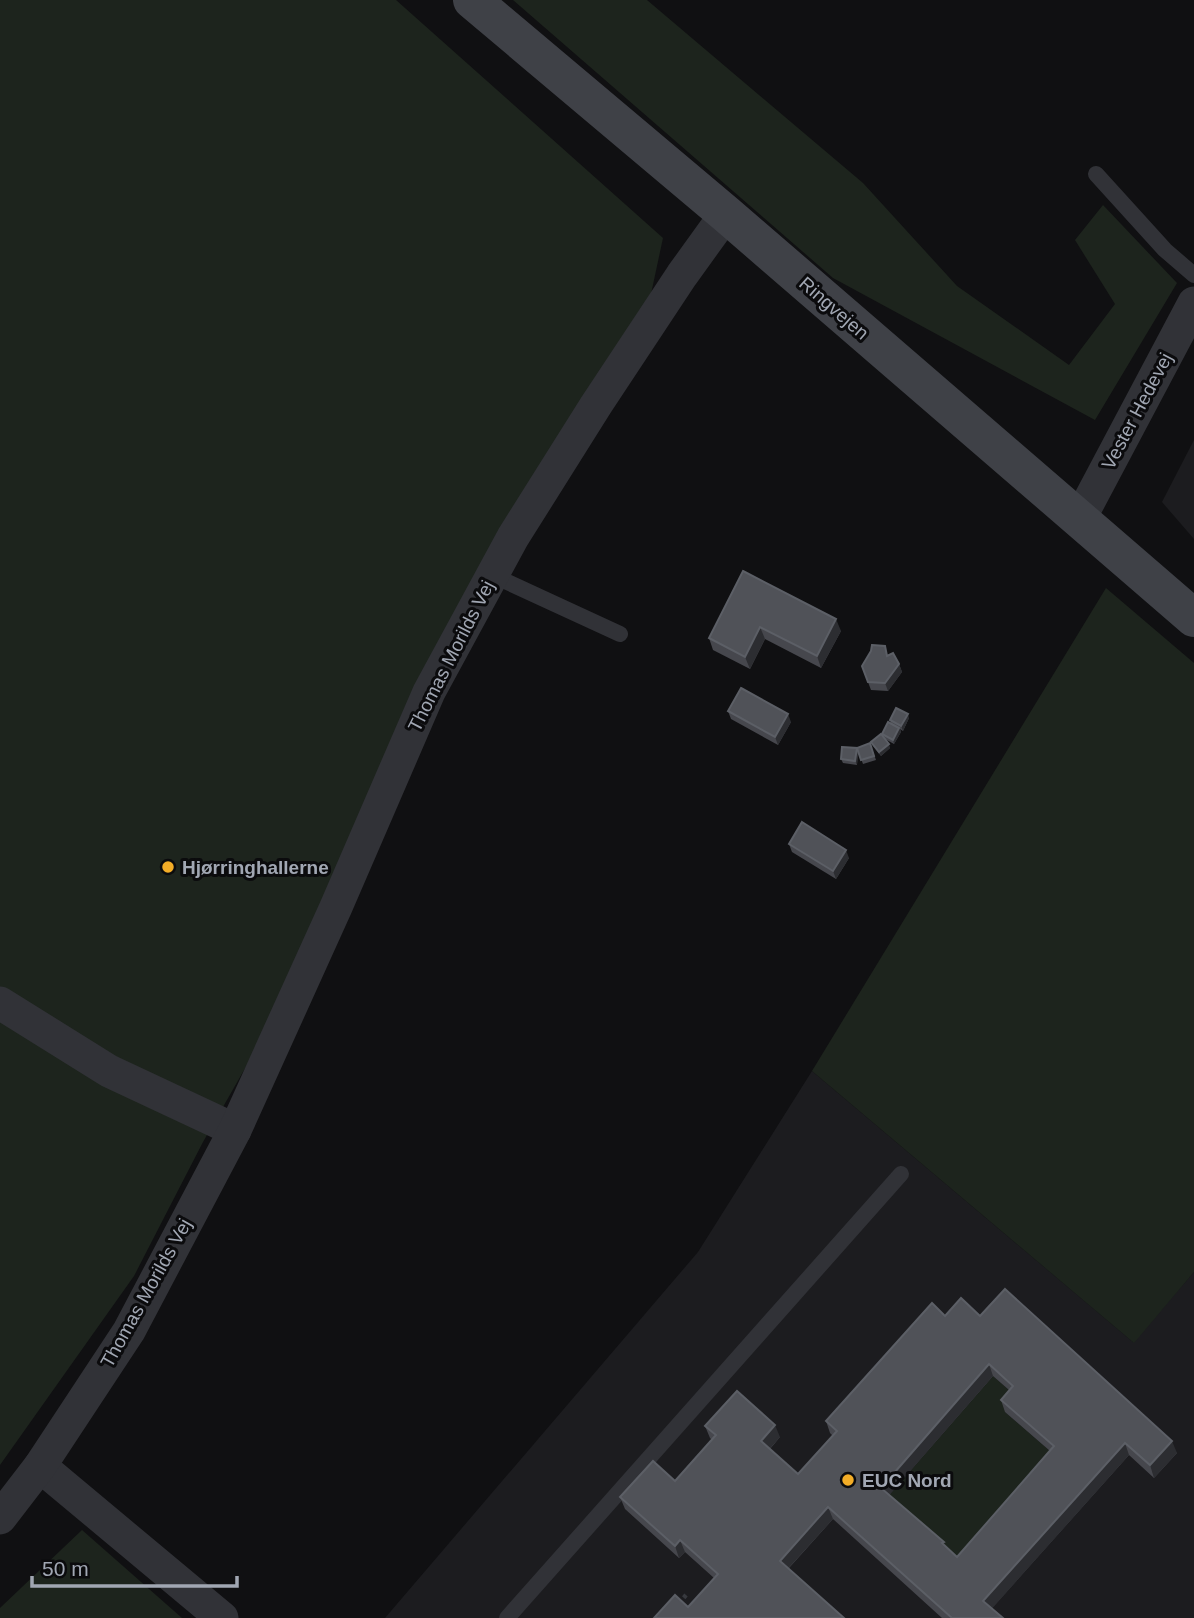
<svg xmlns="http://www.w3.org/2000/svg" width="1194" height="1618" viewBox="0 0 1194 1618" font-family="Arial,sans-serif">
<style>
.built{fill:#1c1c1f}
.green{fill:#1d241d}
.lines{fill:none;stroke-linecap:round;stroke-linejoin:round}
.path{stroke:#37393e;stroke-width:4.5;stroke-dasharray:3.5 5;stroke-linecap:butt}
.lane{stroke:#313237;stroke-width:16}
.street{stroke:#313237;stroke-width:33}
.secondary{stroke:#3f4147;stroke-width:38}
.wall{fill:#46474d;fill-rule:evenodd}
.shaded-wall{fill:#2c2d31}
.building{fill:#505258;stroke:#5c5f66;stroke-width:2;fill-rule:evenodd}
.poi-dot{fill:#f3ad27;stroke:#0b0b0d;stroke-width:2.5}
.labels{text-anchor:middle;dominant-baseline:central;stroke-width:6;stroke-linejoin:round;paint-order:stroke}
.street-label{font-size:19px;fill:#a1a7b3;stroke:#0b0b0d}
.poi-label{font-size:19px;font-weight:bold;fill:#a1a7b3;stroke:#0b0b0d;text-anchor:start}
</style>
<rect width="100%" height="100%" fill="#101012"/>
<g class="built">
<polygon points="1194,440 1194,539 1162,502"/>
<polygon points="812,1071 1133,1342 1194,1272 1194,1618 385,1618 698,1252"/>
</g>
<g class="green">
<polygon points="0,0 396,0 663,238 651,294 256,1049 203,1142 134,1276 0,1465"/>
<polygon points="513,0 647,0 863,183 957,286 1069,365 1115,304 1075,240 1103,205 1177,283 1095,420 833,278"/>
<polygon points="1106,588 1194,663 1194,1272 1134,1343 812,1071"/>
<polygon points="993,1376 1018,1398 1005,1412 1058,1458 961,1569 885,1500"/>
<polygon points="82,1530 182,1618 0,1618 0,1608"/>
</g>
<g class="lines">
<polyline class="path" points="678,1604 687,1594"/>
<g class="lane">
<polyline points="1096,174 1165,250 1194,275"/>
<polyline points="492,575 620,634"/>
<polyline points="507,1618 901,1174"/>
</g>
<g class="street">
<polyline points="1079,520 1194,303"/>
<polyline points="0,1003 109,1071 235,1130"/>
<polyline points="40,1466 222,1618"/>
<polyline points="0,1518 40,1466 129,1331 235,1130 336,907 429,692 513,537 596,405 682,275 726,214"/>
</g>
<polyline class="secondary" points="472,0 726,214 1194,618"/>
</g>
<g class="wall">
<polygon points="743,571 841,631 821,668 765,639 750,669 713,650 709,638"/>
<polygon points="888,655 899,664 902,672 888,691 871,690 862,666"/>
<polygon points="728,711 791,722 778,745 731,719"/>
<polygon points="909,718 903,731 900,729 901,732 894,744 885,739 890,748 881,756 873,746 871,742 882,734 891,723 890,720"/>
<polygon points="870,743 876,760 863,764 857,748"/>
<polygon points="857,748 858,752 857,765 843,763 841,759"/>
<polygon points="789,844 849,858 836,879 792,852"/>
<path d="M945,1316h35l197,137 -23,25 -25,-23 -137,153 11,10h-61l-109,-99 -44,49 -101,39 26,-29 -29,-26 -6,6 -54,-49 -5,-12 55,-16 37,-41 -2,-2 -5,-12 75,11 -10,12 28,25 35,-38 -3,-3 -4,-12zM993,1376l16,14 -8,10 4,12 45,39 -93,106 -68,-62z"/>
</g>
<g class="shaded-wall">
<polygon points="836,619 841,631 821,668 817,656"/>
<polygon points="760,627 765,639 750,669 745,657"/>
<polygon points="899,664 902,672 888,691 885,683"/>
<polygon points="788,714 791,722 778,745 775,737"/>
<polygon points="908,714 909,718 903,731 901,726"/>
<polygon points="899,728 901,732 894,744 893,740"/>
<polygon points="889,744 890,748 881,756 879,752"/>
<polygon points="857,748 858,752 857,765 855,761"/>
<polygon points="846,850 849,858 836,879 833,871"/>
<polygon points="989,1364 993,1376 885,1500 881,1488"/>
<polygon points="775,1425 780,1437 766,1453 761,1441"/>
<polygon points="1172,1441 1177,1453 1154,1478 1150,1465"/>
<polygon points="1125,1443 1129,1455 988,1613 983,1601"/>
<polygon points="828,1507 833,1519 784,1573 780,1561"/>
<polygon points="680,1540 685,1552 679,1558 675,1546"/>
</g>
<g class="building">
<polygon points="743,571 836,619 817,656 760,627 745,657 709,638"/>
<polygon points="872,645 885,646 887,656 893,653 899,664 885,683 868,682 862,666 871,651"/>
<polygon points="741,688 788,714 775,737 728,711"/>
<polygon points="896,708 908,714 901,726 890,720"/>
<polygon points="888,722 899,728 893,740 882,734"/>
<polygon points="881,734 889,744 879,752 871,742"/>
<polygon points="870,743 874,756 861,760 857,748"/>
<polygon points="842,747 857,748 855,761 841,759"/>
<polygon points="802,822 846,850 833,871 789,844"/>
<path d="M1005,1289l167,152 -22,24 -25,-22 -142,158 20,17h-51l-124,-111 -48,54 64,57h-190l21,-23 13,12 30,-33 -38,-34 -5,6 -55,-49 33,-36 22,20 41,-46 -11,-9 32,-35 38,34 -14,16 37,33 39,-43 -11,-10 106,-118 13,13 16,-18 19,18zM989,1364l24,22 -12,14 53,46 -97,111 -15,-14 2,-1 -63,-54z"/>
</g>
<g class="poi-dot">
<circle cx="168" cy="867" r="7"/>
<circle cx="848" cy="1480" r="7"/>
</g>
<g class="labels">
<g class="street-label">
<text transform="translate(834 308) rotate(41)">Ringvejen</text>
<text transform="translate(1137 411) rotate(-62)">Vester Hedevej</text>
<text transform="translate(451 656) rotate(-63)">Thomas Morilds Vej</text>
<text transform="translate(146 1293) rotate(-61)">Thomas Morilds Vej</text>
</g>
<g class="poi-label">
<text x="182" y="867">Hjørringhallerne</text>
<text x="862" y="1480">EUC Nord</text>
</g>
</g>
<path d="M32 1576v10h205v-10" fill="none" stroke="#a1a7b3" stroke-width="3.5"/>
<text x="42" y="1576" font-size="21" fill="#a1a7b3" stroke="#0b0b0d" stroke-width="5" paint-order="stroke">50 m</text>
</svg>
